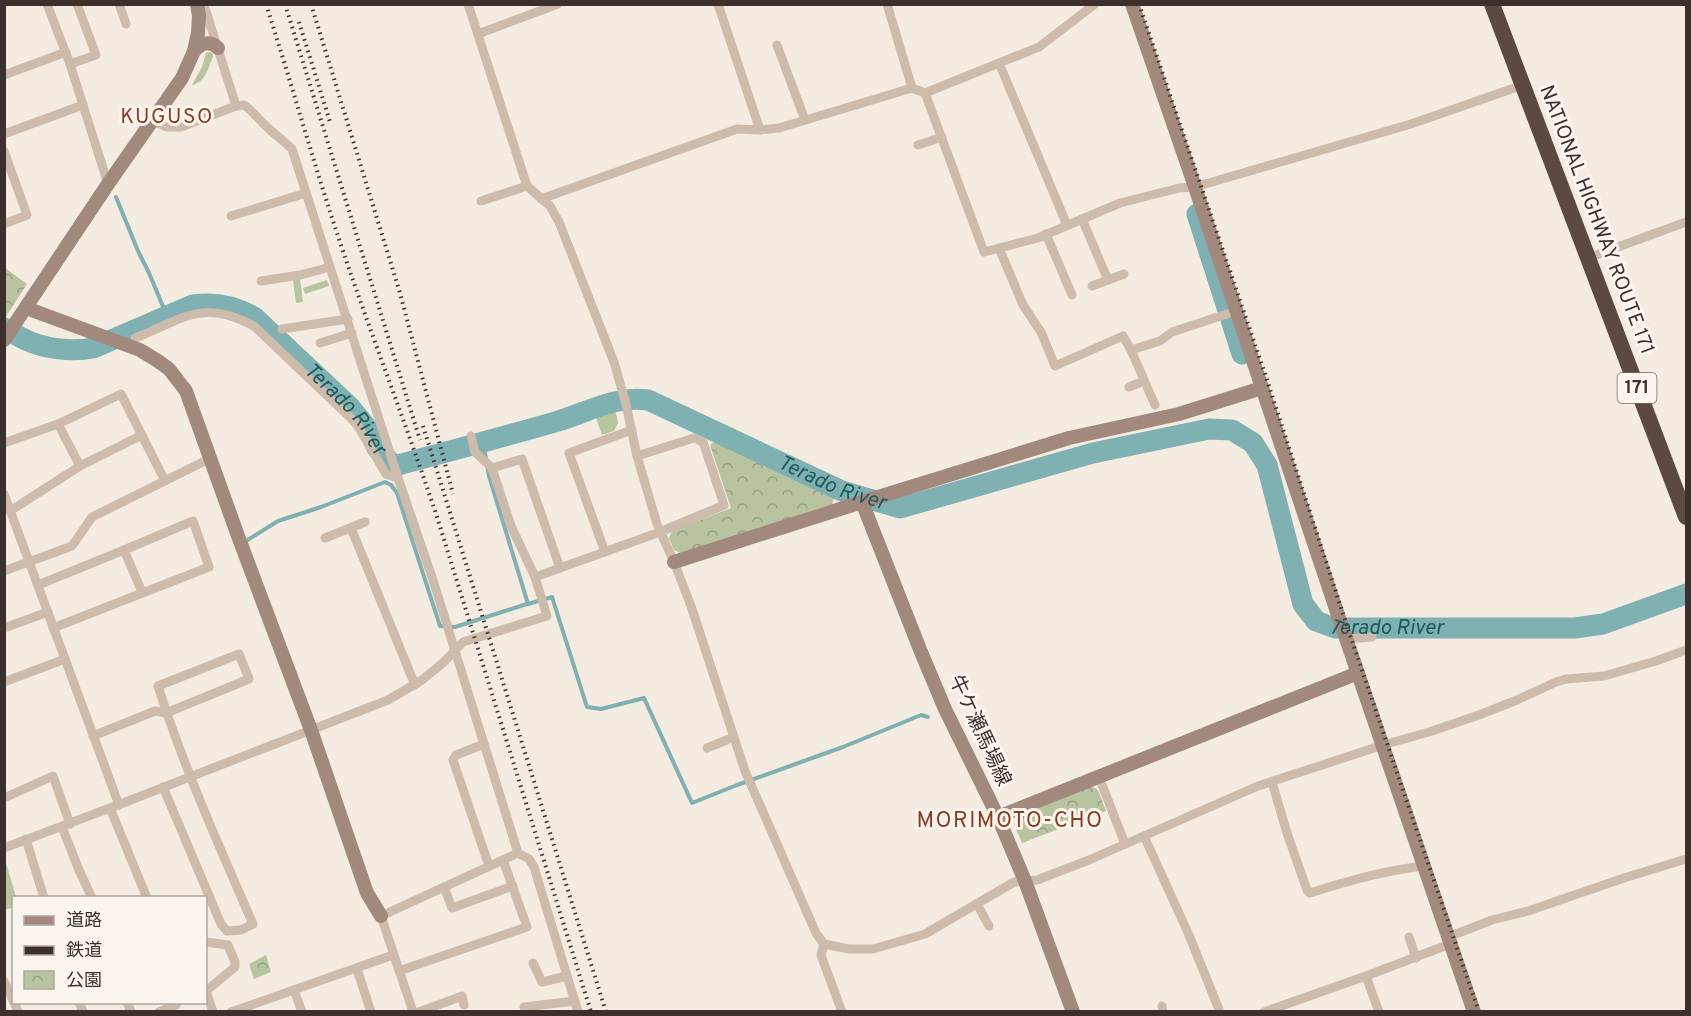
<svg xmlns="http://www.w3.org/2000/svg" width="1691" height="1016" viewBox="0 0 1691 1016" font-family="Overpass,'Noto Sans JP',sans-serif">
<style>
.grass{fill:#b8c4a0}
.park{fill:url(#park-crowns)}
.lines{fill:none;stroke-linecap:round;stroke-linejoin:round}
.stream{stroke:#7fb0b2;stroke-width:4}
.river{stroke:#7fb0b2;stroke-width:21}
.street{stroke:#cdbbac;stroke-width:9}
.secondary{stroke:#a18a7d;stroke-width:14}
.highway{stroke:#5c4a42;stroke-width:16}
.rail{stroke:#3b302b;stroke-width:4;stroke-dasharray:1.5 4.5;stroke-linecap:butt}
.labels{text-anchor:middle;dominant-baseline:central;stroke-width:6;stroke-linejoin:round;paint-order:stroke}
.shield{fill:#fbf5ee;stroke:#756b66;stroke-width:1.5}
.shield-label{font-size:18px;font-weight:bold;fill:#3b302b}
.street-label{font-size:20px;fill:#3b302b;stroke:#fbf5ee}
.neighbourhood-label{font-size:21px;letter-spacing:1.5px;fill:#8c3b22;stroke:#fbf5ee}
.water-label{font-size:21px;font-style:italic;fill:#1f5a5e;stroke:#fbf5ee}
.quarter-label{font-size:22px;letter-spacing:1.5px;fill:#8c3b22;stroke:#fbf5ee}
</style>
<defs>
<pattern id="park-crowns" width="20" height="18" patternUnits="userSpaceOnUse" patternTransform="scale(1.5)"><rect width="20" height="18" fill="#b8c4a0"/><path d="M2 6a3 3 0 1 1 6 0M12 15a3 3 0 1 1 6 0" fill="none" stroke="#97a083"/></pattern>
</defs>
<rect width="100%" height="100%" fill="#f4ebe1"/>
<g class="grass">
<path d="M210,52l3,2v3c-5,11 -8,26 -21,28l10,-18 4,-14z"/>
<polygon points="300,279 303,302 296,303 293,280"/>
<polygon points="327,280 329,286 305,294 303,288"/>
<polygon points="4,856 16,897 14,898 13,907 5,910"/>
</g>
<g class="park">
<polygon points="5,268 27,284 5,318"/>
<polygon points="615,408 618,423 614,431 602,435 595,415"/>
<polygon points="717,440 836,494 832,504 682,554 674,550 669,538 672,531 731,508 710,445"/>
<polygon points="1091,786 1098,790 1106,811 1022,843 1014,824 1018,817"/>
<polygon points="266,955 271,972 254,979 249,964"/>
</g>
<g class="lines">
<g class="stream">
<polyline points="116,197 138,251 149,273 167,316"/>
<polyline points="483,442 486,459"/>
<polyline points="487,466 489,476 528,604 552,597 587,707 601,709 644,698 692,803 737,785 843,747 921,715 928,717"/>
<polyline points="246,541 278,521 321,507 385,482 391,485 397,493 440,626 455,627 527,604"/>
</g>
<g class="river">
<polyline points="1197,214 1242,354"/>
<path id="s1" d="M4,328c8,4 15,9 22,12 19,9 46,12 67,8l100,-43c21,-3 42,1 61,12l97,91 17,21 9,19 14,15 7,2c52,-14 105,-28 157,-43 32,-9 59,-27 93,-22l194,91 58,17 193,-55 116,-24 23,1 21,13 14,22 36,139 13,17 19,7h240l28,-4 83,-30"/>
</g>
<g class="street">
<polyline points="47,4 70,64 108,184"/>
<polyline points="119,4 126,24"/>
<polyline points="468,4 527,186 550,206 559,222 614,362 626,404 637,456 657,524 674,562 691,606 745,771 816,933 824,944 821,955 842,1012"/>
<polyline points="718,4 760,130"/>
<polyline points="887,4 912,88"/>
<polyline points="478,34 558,4"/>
<polyline points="777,45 805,120"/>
<polyline points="999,63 1067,225"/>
<polyline points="70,64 96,55 77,4"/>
<polyline points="4,75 66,52"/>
<polyline points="925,93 984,252 1038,238 1120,203 1179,188 1195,187 1411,124 1523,85"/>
<path d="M236,106l8,-1c9,6 14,14 22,21 8,8 18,15 26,23l106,329 35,102 85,273 11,6 5,8 44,145"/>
<polyline points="153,121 167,127 181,127 236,106 206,11 202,4"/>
<polyline points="4,134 83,105"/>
<polyline points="918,145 942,137"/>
<polyline points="4,151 27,215 4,224"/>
<polyline points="541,199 737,129 760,130 779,128 912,88 925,93 1039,47 1095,4"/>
<polyline points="481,201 527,186"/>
<polyline points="231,216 306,193"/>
<polyline points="1082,219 1108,280 1124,274"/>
<polyline points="1046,234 1072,295"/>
<polyline points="999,248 1023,305 1041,332 1055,366 1123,336 1131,350 1155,405"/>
<polyline points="1588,258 1686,222"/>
<polyline points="261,281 300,275 330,267"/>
<polyline points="1092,286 1108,280"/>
<polyline points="282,329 348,319"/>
<path d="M135,338c49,-19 66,-40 119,-12l102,97 30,51 12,4"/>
<polyline points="320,343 352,333"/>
<polyline points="1131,350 1160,341 1172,332 1236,311"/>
<polyline points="1129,387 1144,381"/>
<polyline points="58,424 80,466"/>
<polyline points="471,436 475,452 492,468 511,526 535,577"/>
<polyline points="4,443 58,424 121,394 165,481"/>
<polyline points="492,468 522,459 560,568"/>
<polyline points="4,494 119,805"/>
<polyline points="10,511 80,466 142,435"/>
<polyline points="351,528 415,685"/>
<polyline points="325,538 365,522"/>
<polyline points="605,552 569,453 632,430"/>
<polyline points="4,571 72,546 92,517 211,458"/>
<polyline points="38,585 124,550 142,592"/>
<polyline points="4,628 48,612"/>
<polyline points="53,628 209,567 193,521 124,550"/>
<polyline points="1347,639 1372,637"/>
<polyline points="4,682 65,659"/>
<path d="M93,736l62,-25 11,2 83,-34 -10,-25 -81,32c26,82 61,160 95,238l-12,6 -14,1 -6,-7 -58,-137"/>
<polyline points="484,744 456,755 453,760 489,866"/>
<polyline points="707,748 734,737"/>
<polyline points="1099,777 1125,844"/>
<path d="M1272,782l15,51 20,57 3,3c37,-12 76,-23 114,-27"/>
<polyline points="4,798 53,776 70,824"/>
<polyline points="110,808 147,898"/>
<polyline points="62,827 79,870 92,898"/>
<polyline points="1144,836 1189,935 1220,1012"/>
<polyline points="26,839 44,898"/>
<polyline points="4,848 110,808 388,700 422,680 444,662 463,642 547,616 535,577 660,532 724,505 703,442 694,438 637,456"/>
<polyline points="444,887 452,908 513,886"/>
<polyline points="977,904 989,926"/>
<polyline points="1409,937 1416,958"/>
<polyline points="1448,937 1492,920 1528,911 1624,878 1686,859"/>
<polyline points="206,942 228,945 235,962 235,967 206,991"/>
<polyline points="824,944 849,949 873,949 925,934 1014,882 1037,880 1089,860 1258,786 1383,745 1429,732 1479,715 1517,700 1556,682 1566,679 1604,676 1656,661 1686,650"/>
<polyline points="533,963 542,982 567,976"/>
<polyline points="357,969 371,1012"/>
<polyline points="399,971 527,927 503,860"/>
<polyline points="1366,976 1379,1012"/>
<polyline points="4,981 14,1002"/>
<polyline points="294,990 302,1012"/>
<polyline points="206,991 213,1012"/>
<polyline points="14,1002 18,1012"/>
<polyline points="79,1002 83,1012"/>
<polyline points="127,1002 131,1012"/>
<polyline points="1162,1006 1163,1012"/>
<polyline points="524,1007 575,1001"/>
<polyline points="159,1012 176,1005"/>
<polyline points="231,1012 393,955"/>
<polyline points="413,1012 381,916 518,853"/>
<polyline points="419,1012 462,996 464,1005"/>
<polyline points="1264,1012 1366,976 1450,944"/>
</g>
<g class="secondary">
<polyline points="1132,4 1195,187 1340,621 1474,1012"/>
<path d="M194,51c8,-8 15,-11 24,-3"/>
<polyline points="26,308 140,350 158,361 169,369 186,391 238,536 311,730 367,893 381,916"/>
<polyline points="4,340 108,184 182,78 194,51 198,33 199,16 197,4"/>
<polyline points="862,502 921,652 945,709 998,817 1025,881 1073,1012"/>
<polyline points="674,562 862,502 1069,438 1179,414 1262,388"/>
<polyline points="998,817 1358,673"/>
</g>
<polyline class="highway" points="1492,4 1686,517"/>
<g class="rail">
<path d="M266,4c24,75 45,150 69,223 32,98 70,193 102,290l154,495"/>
<polyline points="285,4 420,440"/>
<polyline points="311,4 400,293 453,494"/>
<polyline points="1139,4 1265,374 1349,632 1479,1012"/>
<polyline points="299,22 330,122"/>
<polyline points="423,426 606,1012"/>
</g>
</g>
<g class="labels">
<rect class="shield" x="1617.5" y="373" width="39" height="30" rx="4.5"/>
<g class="shield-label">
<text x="1637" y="388">171</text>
</g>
<g class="street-label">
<text transform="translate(1596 220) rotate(69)">NATIONAL HIGHWAY ROUTE 171</text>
<text transform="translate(979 731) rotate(65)">牛ケ瀬馬場線</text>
</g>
<g class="neighbourhood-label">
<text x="167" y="117">KUGUSO</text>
</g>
<g class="water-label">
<text stroke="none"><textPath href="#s1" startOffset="396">Terado River</textPath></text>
<text stroke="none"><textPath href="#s1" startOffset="936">Terado River</textPath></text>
<text stroke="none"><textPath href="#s1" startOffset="1638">Terado River</textPath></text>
</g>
<g class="quarter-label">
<text x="1010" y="821">MORIMOTO-CHO</text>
</g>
</g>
<rect width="1691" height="1016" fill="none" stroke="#3b302b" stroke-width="12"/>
<rect x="12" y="896" width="195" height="108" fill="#fbf5ee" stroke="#aea6a0" stroke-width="1.5"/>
<rect x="24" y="916" width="30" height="9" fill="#a18a7d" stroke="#aea6a0" stroke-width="1.5"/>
<text x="66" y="926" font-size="18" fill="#3b302b">道路</text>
<rect x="24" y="946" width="30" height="9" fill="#3b302b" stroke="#aea6a0" stroke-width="1.5"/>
<text x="66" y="956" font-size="18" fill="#3b302b">鉄道</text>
<rect x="24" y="971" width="30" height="18" fill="url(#park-crowns)" stroke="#aea6a0" stroke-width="1.5"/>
<text x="66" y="986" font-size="18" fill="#3b302b">公園</text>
</svg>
